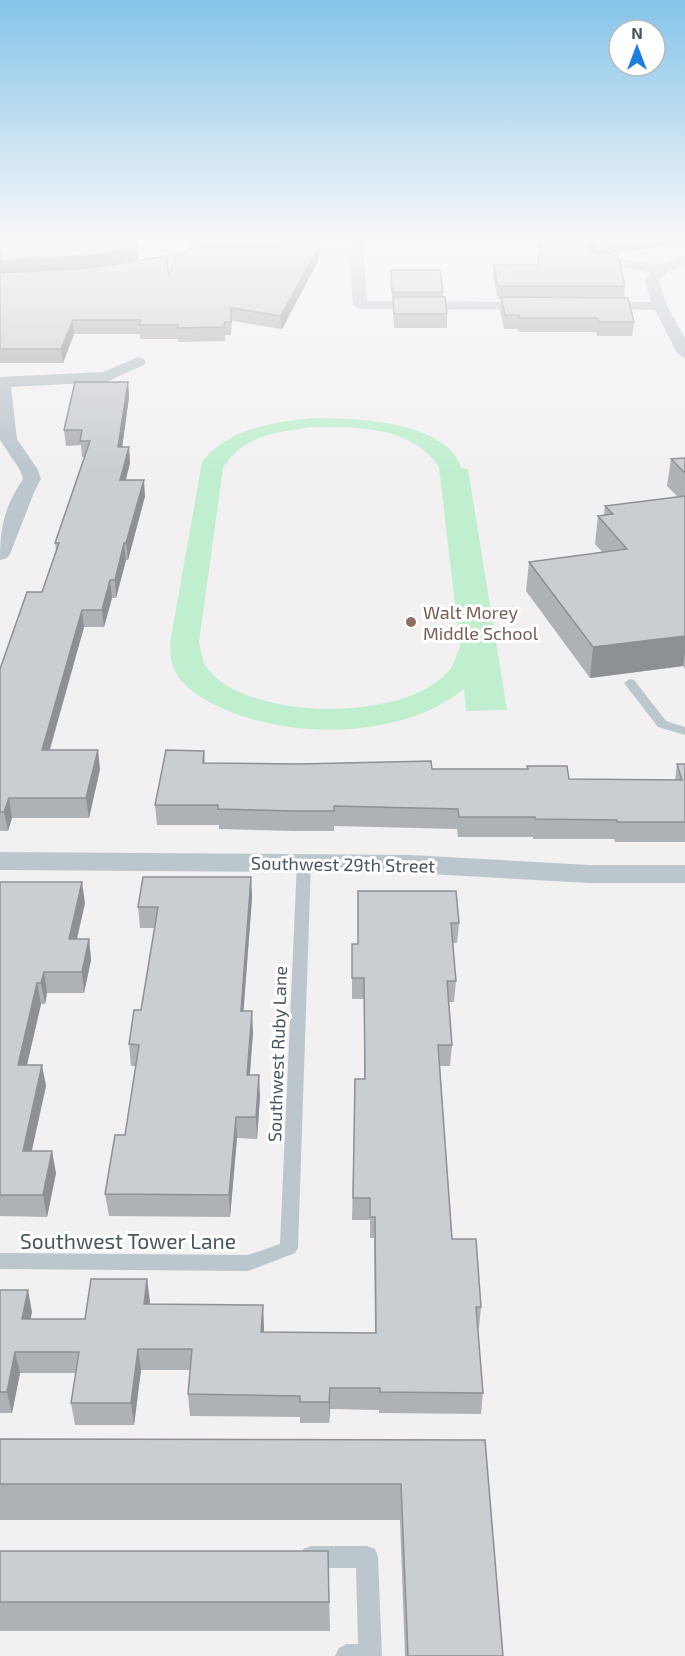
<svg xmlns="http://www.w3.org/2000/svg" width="685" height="1656" viewBox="0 0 685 1656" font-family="'Exo 2',sans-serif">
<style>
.green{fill:#c0efd0;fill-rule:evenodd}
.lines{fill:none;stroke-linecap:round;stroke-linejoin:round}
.service{fill:#bcc6cd;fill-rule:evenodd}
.minor{fill:#bcc6cd;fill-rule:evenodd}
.wall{fill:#aeb1b5}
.shaded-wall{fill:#8d9094}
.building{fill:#caced3;stroke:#8d9094;stroke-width:1.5}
.education-dot{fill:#8d6e63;stroke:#fff;stroke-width:2}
.labels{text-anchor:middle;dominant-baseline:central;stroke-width:6;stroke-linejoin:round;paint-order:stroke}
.education-label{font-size:18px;fill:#785e54;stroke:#fff;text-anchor:start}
.street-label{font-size:18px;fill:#49555e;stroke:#fff}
.near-street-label{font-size:21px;fill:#49555e;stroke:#fff}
</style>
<rect width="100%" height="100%" fill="#f3f0f1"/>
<g class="green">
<polygon points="0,238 82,238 80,249 0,254"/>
<path d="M318,418c38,0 131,4 143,50l7,1 39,241 -41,1 -2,-22c-63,52 -183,51 -253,14 -15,-8 -32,-20 -38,-37 -3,-7 -2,-16 -3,-23l32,-181c26,-35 76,-41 116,-44zM313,427c43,0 100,-1 126,40l21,180c-3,6 -5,15 -9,21 -39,55 -209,55 -246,-3 -3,-6 -4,-16 -6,-23l24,-174c20,-33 55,-36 90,-41z"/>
</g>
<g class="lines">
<g class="service">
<polygon points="630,679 634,680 666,721 685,727 685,735 658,727 624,683"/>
<polygon points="304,858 311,862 298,1248 295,1253 248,1271 0,1269 0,1253 248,1255 280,1244 297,862"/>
<polygon points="311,1546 367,1546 375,1549 378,1557 382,1656 335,1656 339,1648 347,1644 358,1644 356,1568 311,1568 303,1565 300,1557 303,1549"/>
</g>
<g class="minor">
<polygon points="352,238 366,238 363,252 367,301 536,302 543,306 536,310 360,309 353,305 349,256 284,256 277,252 284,248 350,248"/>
<polygon points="212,249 217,250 219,253 217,256 177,259 132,272 125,268 127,265 176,251"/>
<polygon points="594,254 659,265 685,255 685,264 666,273 659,281 667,306 685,338 685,358 677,353 655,310 587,309 585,306 592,302 651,302 645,281 651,273 589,261 587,258"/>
<path d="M138,357l6,2 2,3 -2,3 -38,17 -95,5 6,52 21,31 3,9 -6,11 -25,64 -3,4 -7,2c0,-33 4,-52 23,-81l-3,-9 -20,-30v-63l103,-5z"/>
<polygon points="0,852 411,855 589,865 685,865 685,883 589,883 411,873 0,870"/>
</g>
</g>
<g class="wall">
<polygon points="95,238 133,238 138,247 139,259 105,265 169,276 190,250 189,238 327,238 327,244 258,247 319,259 282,329 232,321 231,335 225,335 225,341 178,342 178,339 140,339 140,334 74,334 63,363 0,363 0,246 49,246 95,240"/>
<polygon points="476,238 685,238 685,251 682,246 668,246 614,253 614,255 625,286 624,298 634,322 632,336 597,336 596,332 519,332 518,329 504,329 500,311 501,299 498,299 493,277 494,265 538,265 539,245"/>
<polygon points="391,270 443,292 443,297 447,314 447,328 394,328"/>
<polygon points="128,382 129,397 122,447 129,447 130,463 126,480 145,496 128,560 126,560 116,598 112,598 104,627 84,627 50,750 100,769 89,818 12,818 8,831 0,831 0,669 42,592 56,550 55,543 85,457 82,457 81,445 66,446 64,430"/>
<polygon points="685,458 685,669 683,666 590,678 526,591 529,562 602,552 595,544 598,516 604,515 605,506 678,497 667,486 671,459"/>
<polygon points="204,751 205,763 432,769 527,769 527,766 569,779 675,780 677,764 685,764 685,842 615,842 614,839 533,839 533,837 458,837 457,829 334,826 334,831 297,831 219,829 219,825 157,825 155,805"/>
<polygon points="251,877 252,898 243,1011 253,1032 250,1075 260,1096 257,1139 237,1138 230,1217 109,1216 105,1194 125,1135 136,1066 131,1066 129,1044 141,1010 155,928 140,928 138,907"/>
<polygon points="0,882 85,903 77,939 89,939 91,960 84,993 47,993 45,1004 41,1004 27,1065 46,1086 31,1151 56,1173 47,1217 0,1216"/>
<polygon points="358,891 459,923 457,943 453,943 456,981 454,1002 449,1002 452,1045 450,1066 440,1066 452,1239 481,1307 479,1328 478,1328 483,1393 481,1414 379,1413 379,1410 330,1409 329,1423 300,1423 300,1417 190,1416 188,1394 190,1370 141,1370 134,1425 75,1425 71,1403 76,1373 20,1373 12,1413 0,1413 0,1290 32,1312 30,1319 85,1319 147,1279 149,1304 264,1326 264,1332 375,1333 374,1238 370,1238 370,1220 352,1220 355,1079 364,1079 364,999 352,999 352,944 358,944"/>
<polygon points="0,1439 485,1440 503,1656 405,1656 400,1520 0,1520"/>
<polygon points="0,1551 328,1551 330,1631 0,1631"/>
</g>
<g class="shaded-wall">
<polygon points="634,238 668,238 668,246 614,253 615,241"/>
<polygon points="596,240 594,252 587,254 586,247 588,242"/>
<polygon points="319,246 319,259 282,329 281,316"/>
<polygon points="138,247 139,259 93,268 0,274 0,261"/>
<polygon points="73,320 74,334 63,363 61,349"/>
<polygon points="128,382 129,397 120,463 118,447"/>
<polygon points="129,447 130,463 121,496 120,480"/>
<polygon points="144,480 145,496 128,560 126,543"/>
<polygon points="124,543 126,560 116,598 115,580"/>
<polygon points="110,580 112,598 104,627 102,610"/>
<polygon points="82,610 84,627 44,769 42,750"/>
<polygon points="685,636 685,652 683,666 590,678 593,647"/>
<polygon points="98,750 100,769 89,818 86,798"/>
<polygon points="9,798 12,818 8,831 4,812"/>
<polygon points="251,877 252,898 242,1032 241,1011"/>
<polygon points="82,882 85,903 72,960 69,939"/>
<polygon points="89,939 91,960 84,993 82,972"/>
<polygon points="44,972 47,993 45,1004 41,983"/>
<polygon points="37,983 41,1004 22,1086 18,1065"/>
<polygon points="252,1011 253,1032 248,1096 247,1075"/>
<polygon points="42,1065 46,1086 27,1173 23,1151"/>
<polygon points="259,1075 260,1096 257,1139 256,1117"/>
<polygon points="236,1117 237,1138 230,1217 229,1195"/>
<polygon points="52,1151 56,1173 47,1217 43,1195"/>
<polygon points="147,1279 150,1301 147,1326 144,1304"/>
<polygon points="28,1290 32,1312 26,1341 22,1319"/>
<polygon points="263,1305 264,1326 263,1353 261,1332"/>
<polygon points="138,1349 141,1370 134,1425 131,1403"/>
<polygon points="15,1352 20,1373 12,1413 7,1392"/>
<polygon points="330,1388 330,1409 329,1423 329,1402"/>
</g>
<g class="building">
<polygon points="99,238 133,238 138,247 92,255 0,261 0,246 49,246 99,239"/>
<polygon points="540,238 634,238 615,241 615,243 596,240 588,242 586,247 590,251 618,256 625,286 498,286 494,265 538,265"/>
<polygon points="319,246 281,316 231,308 231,322 225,322 224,327 178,328 178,325 139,325 141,320 73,320 61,349 0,349 0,273 92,268 166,256 169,276 176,255 185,254 186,250 200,248"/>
<polygon points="391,270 440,270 443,292 392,292"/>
<polygon points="393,297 445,297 447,314 394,314"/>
<polygon points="501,297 628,298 634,322 599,322 597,318 520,318 519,315 505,315"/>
<polygon points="75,382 128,382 118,447 129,447 120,480 144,480 126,543 124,543 115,580 110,580 102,610 82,610 42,750 98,750 86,798 9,798 4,812 0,812 0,669 27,592 42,592 59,543 55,543 90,441 80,441 82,430 64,430"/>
<polygon points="685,458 685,473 671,459"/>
<polygon points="685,496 685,636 593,647 529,562 627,549 598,516 613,514 605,506"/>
<polygon points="166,750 204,751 203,763 299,764 431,761 432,769 528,769 527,766 567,766 569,779 682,780 677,764 685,764 685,822 617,822 617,820 535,819 535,817 459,817 458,809 334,806 334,811 296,811 218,809 218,805 155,805"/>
<polygon points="143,877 251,877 241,1011 252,1011 247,1075 259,1075 256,1117 236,1117 229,1195 105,1194 115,1135 125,1135 139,1045 129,1044 134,1010 141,1010 158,907 138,907"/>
<polygon points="0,882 82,882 69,939 89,939 82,972 44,972 41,983 37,983 18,1065 42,1065 23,1151 52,1151 43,1195 0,1195"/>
<polygon points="358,891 456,891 459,923 451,923 456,981 447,981 452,1045 438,1045 452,1239 476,1239 481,1307 476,1307 483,1393 380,1392 380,1388 330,1388 329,1402 300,1402 300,1396 188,1394 192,1349 138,1349 131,1403 71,1403 79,1352 15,1352 7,1392 0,1392 0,1290 28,1290 22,1319 85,1319 91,1279 147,1279 144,1304 263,1305 261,1332 376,1333 375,1217 370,1217 370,1198 353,1198 355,1079 365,1079 364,978 352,978 352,944 358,944"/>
<polygon points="0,1439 485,1440 503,1656 408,1656 401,1484 0,1484"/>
<polygon points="0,1551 328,1551 329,1602 0,1602"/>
</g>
<linearGradient id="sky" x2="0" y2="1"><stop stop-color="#84c4e9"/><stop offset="0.51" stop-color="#faf8f9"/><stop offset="1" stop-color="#faf8f9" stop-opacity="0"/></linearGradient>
<rect width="685" height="470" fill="url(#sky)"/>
<circle class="education-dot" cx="411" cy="622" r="6"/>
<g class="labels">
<g class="education-label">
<text x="423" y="612">Walt Morey<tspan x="423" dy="21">Middle School</tspan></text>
</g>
<g class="street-label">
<text transform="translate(343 864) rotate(1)">Southwest 29th Street</text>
<text transform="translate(277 1054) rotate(-88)">Southwest Ruby Lane</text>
</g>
<g class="near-street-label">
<text x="128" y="1240">Southwest Tower Lane</text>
</g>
</g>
<g transform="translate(637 48)"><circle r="28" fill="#ffffff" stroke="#b6bbbf" stroke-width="1.5"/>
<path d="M0-4.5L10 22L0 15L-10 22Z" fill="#1d7ee1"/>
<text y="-9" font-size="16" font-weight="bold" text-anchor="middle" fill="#49555e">N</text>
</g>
</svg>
